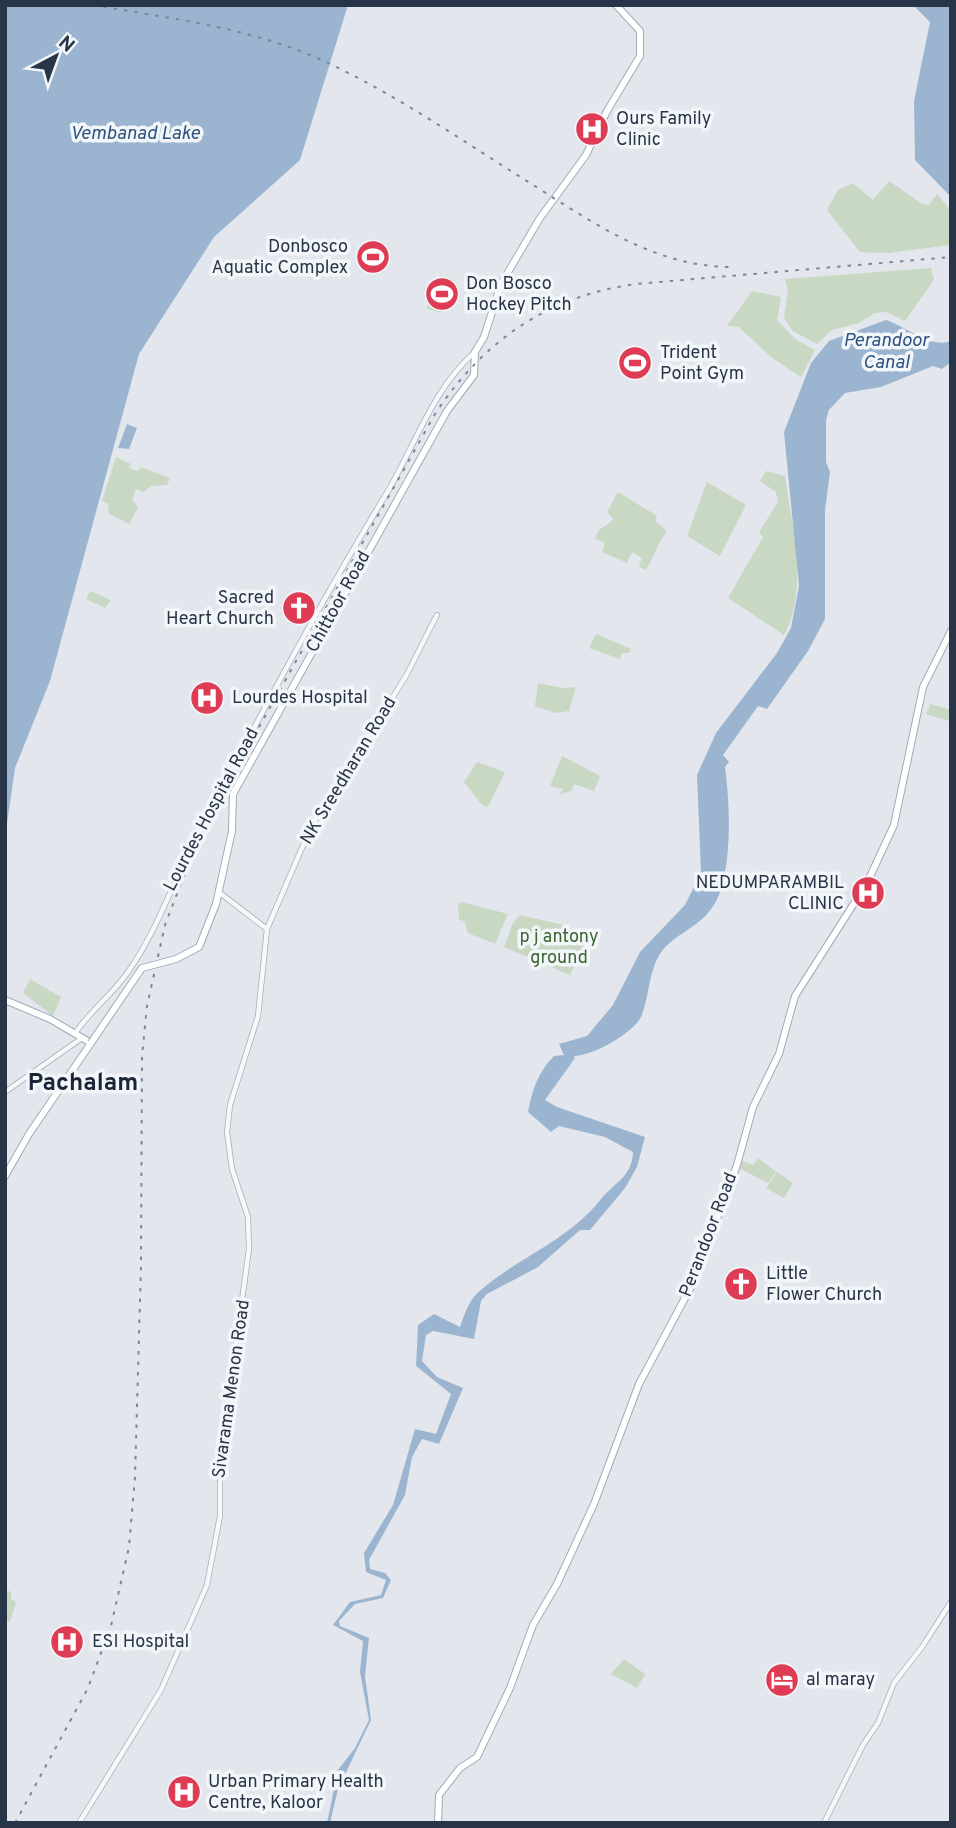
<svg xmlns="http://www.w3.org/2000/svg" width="956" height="1828" viewBox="0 0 956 1828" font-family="Overpass,sans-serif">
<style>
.green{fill:#c8d8c3}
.water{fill:#9bb5d0}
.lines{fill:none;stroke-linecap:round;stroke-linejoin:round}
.minor-casing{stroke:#a7aeb8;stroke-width:6}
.major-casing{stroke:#a1abba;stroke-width:8}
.minor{stroke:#f7f8fa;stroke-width:4.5}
.major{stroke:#fff;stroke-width:6}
.rail{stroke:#7b8698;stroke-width:2;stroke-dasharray:3.5 7;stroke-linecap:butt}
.major-bridge-casing{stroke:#a1abba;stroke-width:8;stroke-linecap:butt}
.major-bridge{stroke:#fff;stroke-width:6}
.labels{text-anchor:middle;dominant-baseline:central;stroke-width:7;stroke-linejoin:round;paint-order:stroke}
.poi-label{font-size:18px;fill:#283447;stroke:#f3f6f9;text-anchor:start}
.street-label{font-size:18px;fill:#283447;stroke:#f3f6f9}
.park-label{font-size:18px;fill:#3d6534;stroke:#f3f6f9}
.water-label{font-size:19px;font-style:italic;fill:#2d5281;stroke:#f3f6f9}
.district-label{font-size:24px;font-weight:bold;fill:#1b2538;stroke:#f3f6f9}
</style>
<rect width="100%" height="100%" fill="#e3e7ed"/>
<g class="green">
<polygon points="889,181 922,204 929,205 937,194 951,211 951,245 888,253 860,252 827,210 838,190 853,183 873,200"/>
<polygon points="931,268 934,280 905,321 887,312 875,313 859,323 832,330 817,344 793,331 784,318 788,291 785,279"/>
<polygon points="447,276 455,281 441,313 426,308"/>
<polygon points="752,291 781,297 777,320 795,339 815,350 801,377 772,358 739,327 727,326"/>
<polygon points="116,457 131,464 129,468 138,471 141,467 170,478 167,485 151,486 143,492 136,489 132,500 138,508 129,524 109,514 108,504 102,501"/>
<path d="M766,471l19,5c7,50 24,113 -1,159l-56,-37 35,-61 -4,-5 19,-30 -2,-10 -16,-11z"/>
<polygon points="707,482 746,505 720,556 687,536"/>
<path d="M618,492l39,24 -2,5 12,10c-10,13 -13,26 -21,39l-7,-3 3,-9 -10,-6 -5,11 -25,-11 3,-9 -10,-5 4,-8 12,-8 2,-4 -6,-6z"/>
<polygon points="90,591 111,600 105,608 86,599"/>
<polygon points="596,634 631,649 629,653 622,653 620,659 589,648"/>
<polygon points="538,683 563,688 576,687 569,711 555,713 535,706"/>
<polygon points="930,704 951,710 949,721 926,714"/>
<polygon points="562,756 600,776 594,791 574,784 572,791 560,794 563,789 550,786"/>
<polygon points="477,762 505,772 488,807 482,805 464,782"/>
<polygon points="461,902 508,914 495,944 468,933 465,922 459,919 458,905"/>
<polygon points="520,915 560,924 588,936 570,975 504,947 513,923"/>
<polygon points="30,979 61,997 53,1016 23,993"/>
<polygon points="758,1158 776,1172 768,1183 739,1168 742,1161 754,1165"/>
<polygon points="777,1172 793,1183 784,1198 766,1188"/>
<polygon points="5,1590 11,1592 11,1599 16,1602 10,1622 5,1620"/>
<polygon points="624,1659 645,1674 637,1688 611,1674"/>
</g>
<g class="water">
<polygon points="5,5 348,5 300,160 214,237 139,354 50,681 15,768 5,838"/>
<polygon points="913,5 951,5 951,197 915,160 914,101 930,22"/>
<polygon points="364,244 388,258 382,269 357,256"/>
<path d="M886,320c19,6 45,29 65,21v21l-9,7 -9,-3 -52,21 -36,6 -16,17 -3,10v42l4,10 -5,38v109l-17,32 -41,58 -9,-3 -35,49 6,7 -4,5c5,35 7,95 -6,128 -13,32 -42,36 -57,56 -14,19 -12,45 -21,66 -9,17 -49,39 -67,39l1,2 -30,42 12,7 88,30 -8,30 -12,21 -35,42h-10l-42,37 -51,27 -6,7 -7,38 -41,-8 -7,4 -4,26 15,16 26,11 -24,56 -17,-5 -10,18 -7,38 -36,65 1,9 15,4 6,7 -8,18 -28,6 -16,17 1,5 29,12 -4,38 6,44 -33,69 -8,34h-3l11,-53 17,-22 14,-28 -9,-48 3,-31 -30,-16 17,-23 31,-7 5,-15 -20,-8 -2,-19 29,-48 22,-76 21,5 15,-40 -35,-28 2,-41 16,-11 26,13c5,-14 9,-28 21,-37 39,-34 87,-49 120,-91 14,-17 31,-22 32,-47l-28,-15 -46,-11 -8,6 -23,-20c4,-22 10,-40 26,-56l10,-1 -5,-11 28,-8 26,-31 27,-53 45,-47 16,-32 -4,-98 19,-42 61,-80 14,-25 8,-42 -15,-154 27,-69 18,-22z"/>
<polygon points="127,424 137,428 129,449 118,448"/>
</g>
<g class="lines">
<g class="minor-casing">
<g id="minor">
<polyline points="220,893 267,929"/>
<path d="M76,1032c15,-22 37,-38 52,-60 30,-42 47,-96 72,-142 60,-114 121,-229 188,-339 27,-46 46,-104 87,-139"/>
<polyline points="5,1092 82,1038"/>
<polyline points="79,1823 161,1690 207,1585 220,1516 220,1461 249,1249 248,1217 232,1169 227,1132 230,1105 258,1016 267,929 311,827 406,676 437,615"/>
<polyline points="824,1823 863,1745 878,1723 894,1683 922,1647 951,1602"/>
</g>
</g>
<g class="major-casing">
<g id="major">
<polyline points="216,904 232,831 233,794 447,411 474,375 475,352 484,337 501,284 540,218 586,155 607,111 640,56 640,31 616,5"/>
<polyline points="5,1000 50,1019 91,1043 29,1134 5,1176"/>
<polyline points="438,1823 439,1795 460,1768 477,1757 510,1688 533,1625 557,1584 594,1504 639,1384 693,1283 737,1165 753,1107 779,1054 795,996 867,883 894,825 923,687 951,631"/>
</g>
</g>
<use href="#minor" class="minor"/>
<use href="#major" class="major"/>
<g class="rail">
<path d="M93,5c79,14 163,23 237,59 66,31 130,75 192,114 66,41 131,90 212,89"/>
<path d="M15,1823l73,-135 23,-62 18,-79 6,-70 6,-212 1,-209 5,-50 18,-81 25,-65 60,-117 185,-329c49,-74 113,-118 201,-130l315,-27"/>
</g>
<g class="major-bridge-casing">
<polyline id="major-bridge" points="91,1043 142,968 176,959 199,947 216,904"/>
</g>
<use href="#major-bridge" class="major-bridge"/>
</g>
<defs>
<g id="hospital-disc" transform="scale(1.75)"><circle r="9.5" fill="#de3c54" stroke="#f3f6f9"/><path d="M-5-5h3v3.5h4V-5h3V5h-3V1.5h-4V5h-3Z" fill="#fff"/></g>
<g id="stadium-disc" transform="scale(1.75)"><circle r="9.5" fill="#de3c54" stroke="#f3f6f9"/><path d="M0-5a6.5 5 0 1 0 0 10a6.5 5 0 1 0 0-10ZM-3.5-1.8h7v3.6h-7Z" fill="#fff"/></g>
<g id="church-disc" transform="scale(1.75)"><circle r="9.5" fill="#de3c54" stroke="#f3f6f9"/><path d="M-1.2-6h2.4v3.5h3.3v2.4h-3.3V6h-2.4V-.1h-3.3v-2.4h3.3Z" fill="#fff"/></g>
<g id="hotel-disc" transform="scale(1.75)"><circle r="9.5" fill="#de3c54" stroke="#f3f6f9"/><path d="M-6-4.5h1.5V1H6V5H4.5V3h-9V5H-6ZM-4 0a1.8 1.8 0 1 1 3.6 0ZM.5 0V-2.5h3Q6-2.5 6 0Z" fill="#fff"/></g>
</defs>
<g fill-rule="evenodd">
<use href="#hospital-disc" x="592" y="129"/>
<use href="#stadium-disc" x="373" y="257"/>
<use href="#stadium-disc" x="442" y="294"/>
<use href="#stadium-disc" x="635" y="363"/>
<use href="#church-disc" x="299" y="608"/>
<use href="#hospital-disc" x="207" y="698"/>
<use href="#hospital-disc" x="868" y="893"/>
<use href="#church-disc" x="741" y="1284"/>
<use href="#hospital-disc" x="67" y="1642"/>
<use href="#hotel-disc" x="782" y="1680"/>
<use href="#hospital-disc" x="184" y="1792"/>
</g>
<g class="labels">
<g class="poi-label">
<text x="616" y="119">Ours Family<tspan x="616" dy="21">Clinic</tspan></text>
<text x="348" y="247" text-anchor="end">Donbosco<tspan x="348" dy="21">Aquatic Complex</tspan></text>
<text x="466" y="284">Don Bosco<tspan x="466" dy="21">Hockey Pitch</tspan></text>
<text x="660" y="353">Trident<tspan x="660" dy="21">Point Gym</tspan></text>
<text x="274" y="598" text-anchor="end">Sacred<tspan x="274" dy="21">Heart Church</tspan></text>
<text x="232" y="698">Lourdes Hospital</text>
<text x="844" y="883" text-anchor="end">NEDUMPARAMBIL<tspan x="844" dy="21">CLINIC</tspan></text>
<text x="766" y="1274">Little<tspan x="766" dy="21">Flower Church</tspan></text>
<text x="92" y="1642">ESI Hospital</text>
<text x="806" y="1680">al maray</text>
<text x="208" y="1782">Urban Primary Health<tspan x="208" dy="21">Centre, Kaloor</tspan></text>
</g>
<g class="street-label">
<text transform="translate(339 602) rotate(-61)">Chittoor Road</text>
<text transform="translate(349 771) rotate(-59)">NK Sreedharan Road</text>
<text transform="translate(212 810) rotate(-62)">Lourdes Hospital Road</text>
<text transform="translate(709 1235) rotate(-69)">Perandoor Road</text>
<text transform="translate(232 1389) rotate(-82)">Sivarama Menon Road</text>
</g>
<g class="park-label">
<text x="559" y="937">p j antony<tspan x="559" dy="21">ground</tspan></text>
</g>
<g class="water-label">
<text x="135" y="134">Vembanad Lake</text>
<text x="886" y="341">Perandoor<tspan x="886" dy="22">Canal</tspan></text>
</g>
<g class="district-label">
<text x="83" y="1084">Pachalam</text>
</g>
</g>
<rect width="956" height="1828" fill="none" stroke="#283447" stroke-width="14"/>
<g transform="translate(56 56) rotate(41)" stroke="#f3f6f9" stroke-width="5" paint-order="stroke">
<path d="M0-5L12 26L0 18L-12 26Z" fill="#283447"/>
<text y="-10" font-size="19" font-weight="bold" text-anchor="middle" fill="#283447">N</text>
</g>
</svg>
